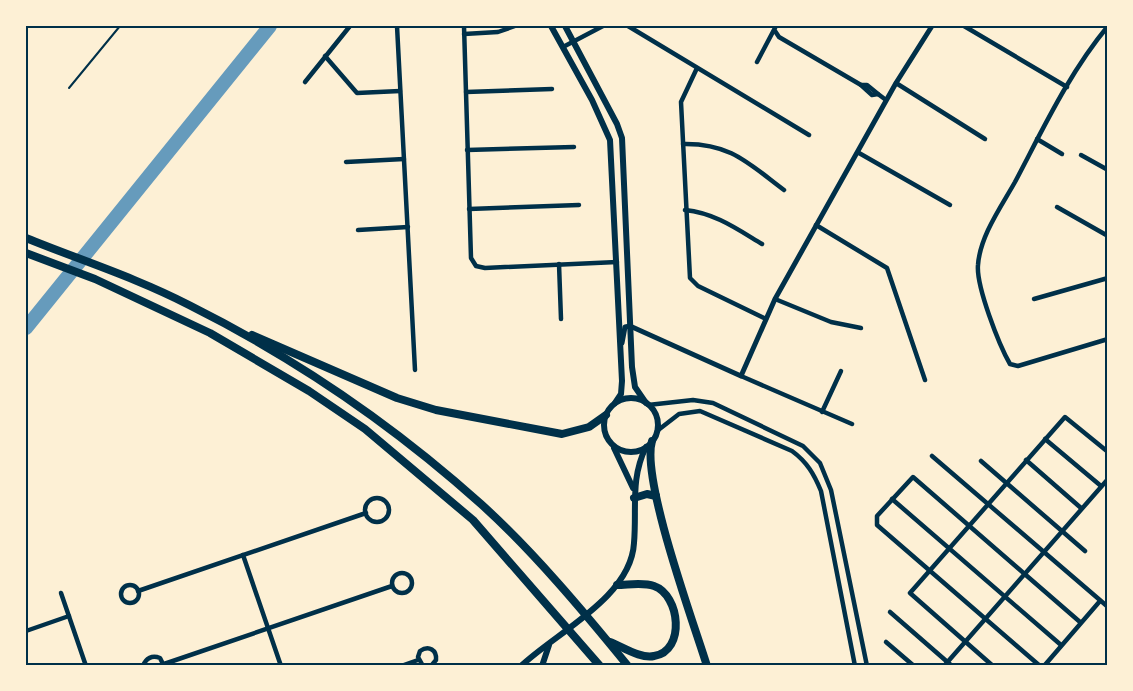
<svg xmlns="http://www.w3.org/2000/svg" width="1133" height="691" viewBox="0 0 1133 691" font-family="Commissioner,sans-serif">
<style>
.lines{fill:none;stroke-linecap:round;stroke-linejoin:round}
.river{stroke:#669bbc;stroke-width:14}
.service{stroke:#003049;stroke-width:2}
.minor{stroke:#003049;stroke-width:4.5}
.tertiary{stroke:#003049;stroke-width:5}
.secondary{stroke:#003049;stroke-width:6}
.motorway{stroke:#003049;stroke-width:8}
.neatline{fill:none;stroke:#003049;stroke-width:2}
</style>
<rect width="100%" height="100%" fill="#fdf0d5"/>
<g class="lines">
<polyline class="river" points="26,328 270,26"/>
<polyline class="service" points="69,88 120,26"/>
<g class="minor">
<polyline points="397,26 415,370"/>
<polyline points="464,26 471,258 476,266 485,268 617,262"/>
<polyline points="628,26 809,135"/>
<polyline points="964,26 1067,87"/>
<path d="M1108,26c-39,47 -65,103 -93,156 -14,25 -35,54 -37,83 -2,21 21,80 32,99l8,2 90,-27"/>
<polyline points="775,31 779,37 861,85 872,95 878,94 886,100"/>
<polyline points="464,34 498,32 515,26"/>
<polyline points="563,47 603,26"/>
<polyline points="325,56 357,93 400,91"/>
<polyline points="757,62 776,26"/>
<polyline points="697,68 681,102 690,278 698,286 766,319"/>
<polyline points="305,82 350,26"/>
<polyline points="896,83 985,139"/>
<polyline points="861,85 867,85 878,94"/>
<polyline points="466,92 552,89"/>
<polyline points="1037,139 1062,154"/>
<path d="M683,144c47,-1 65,19 101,46"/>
<polyline points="467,150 574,147"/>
<polyline points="859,153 950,205"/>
<polyline points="1081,155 1108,170"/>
<polyline points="346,162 404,159"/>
<polyline points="1057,207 1108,236"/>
<polyline points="469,209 579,205"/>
<path d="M685,210c30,3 52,19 77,34"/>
<polyline points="816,225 887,268 925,380"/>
<polyline points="358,230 408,227"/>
<polyline points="559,264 561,319"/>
<polyline points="775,299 831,322 861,328"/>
<polyline points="1034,299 1108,278"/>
<polyline points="741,376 852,424"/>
<polyline points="648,405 693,400 713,403 803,446 820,463 831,490 867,666"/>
<polyline points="822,412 841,371"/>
<path d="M657,431l22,-17 21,-3 92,40c15,11 22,23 29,40l34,175"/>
<polyline points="1045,439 1101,486"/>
<polyline points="932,456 1108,607"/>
<polyline points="1026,460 1081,508"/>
<polyline points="981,461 1085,551"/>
<circle cx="377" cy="510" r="12"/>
<polyline points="892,499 1061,645"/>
<polyline points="243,555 281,666"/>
<circle cx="402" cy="583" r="10"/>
<circle cx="130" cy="594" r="9"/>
<polyline points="138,591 366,513"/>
<polyline points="61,593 86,666"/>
<polyline points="890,612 952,666"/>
<polyline points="26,631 69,616"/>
<polyline points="886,642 914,666"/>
<polyline points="164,664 392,586"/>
<path d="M143,666c3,-8 9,-11 17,-8l4,8"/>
<polyline points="401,666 418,660"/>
<path d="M423,666l-5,-9 2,-6c9,-6 17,-1 16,9l-5,6"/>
<polyline points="944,666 1108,479"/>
<polyline points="993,666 910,593 1065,417 1108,452"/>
<polyline points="1040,666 877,525 877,516 913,477 1080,622"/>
<polyline points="1044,666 1100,601"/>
</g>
<polyline class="tertiary" points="622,343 625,327 630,326 741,376 775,299 896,83 932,26"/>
<g class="secondary">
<polyline points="551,26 592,100 610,140 622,381 621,394 615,403"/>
<polyline points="565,26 617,124 622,138 632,367 635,387 646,403"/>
<circle cx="631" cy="425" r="27"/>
<polyline points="614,448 633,488"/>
<path d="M521,666c36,-34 110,-69 113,-123 3,-34 -4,-64 12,-96"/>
<polyline points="542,666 549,645"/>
</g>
<g class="motorway">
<path d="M26,238c54,22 111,40 163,67 106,53 204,120 292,199 52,47 103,108 147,162"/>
<polyline points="26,253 95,279 210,333 309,391 365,429 473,520 600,666"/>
<polyline points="252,335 397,398 436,410 562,434 589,427 606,415"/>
<path d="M652,441c-11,38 41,180 55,225"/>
<polyline points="634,498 647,494 656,496"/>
<path d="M610,642c13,5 31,17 44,14 32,-5 26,-61 0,-70 -11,-4 -26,-1 -37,-1"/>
</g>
</g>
<rect width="1133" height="691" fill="none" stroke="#fdf0d5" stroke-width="54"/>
<rect x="27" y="27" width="1079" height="637" class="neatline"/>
</svg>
